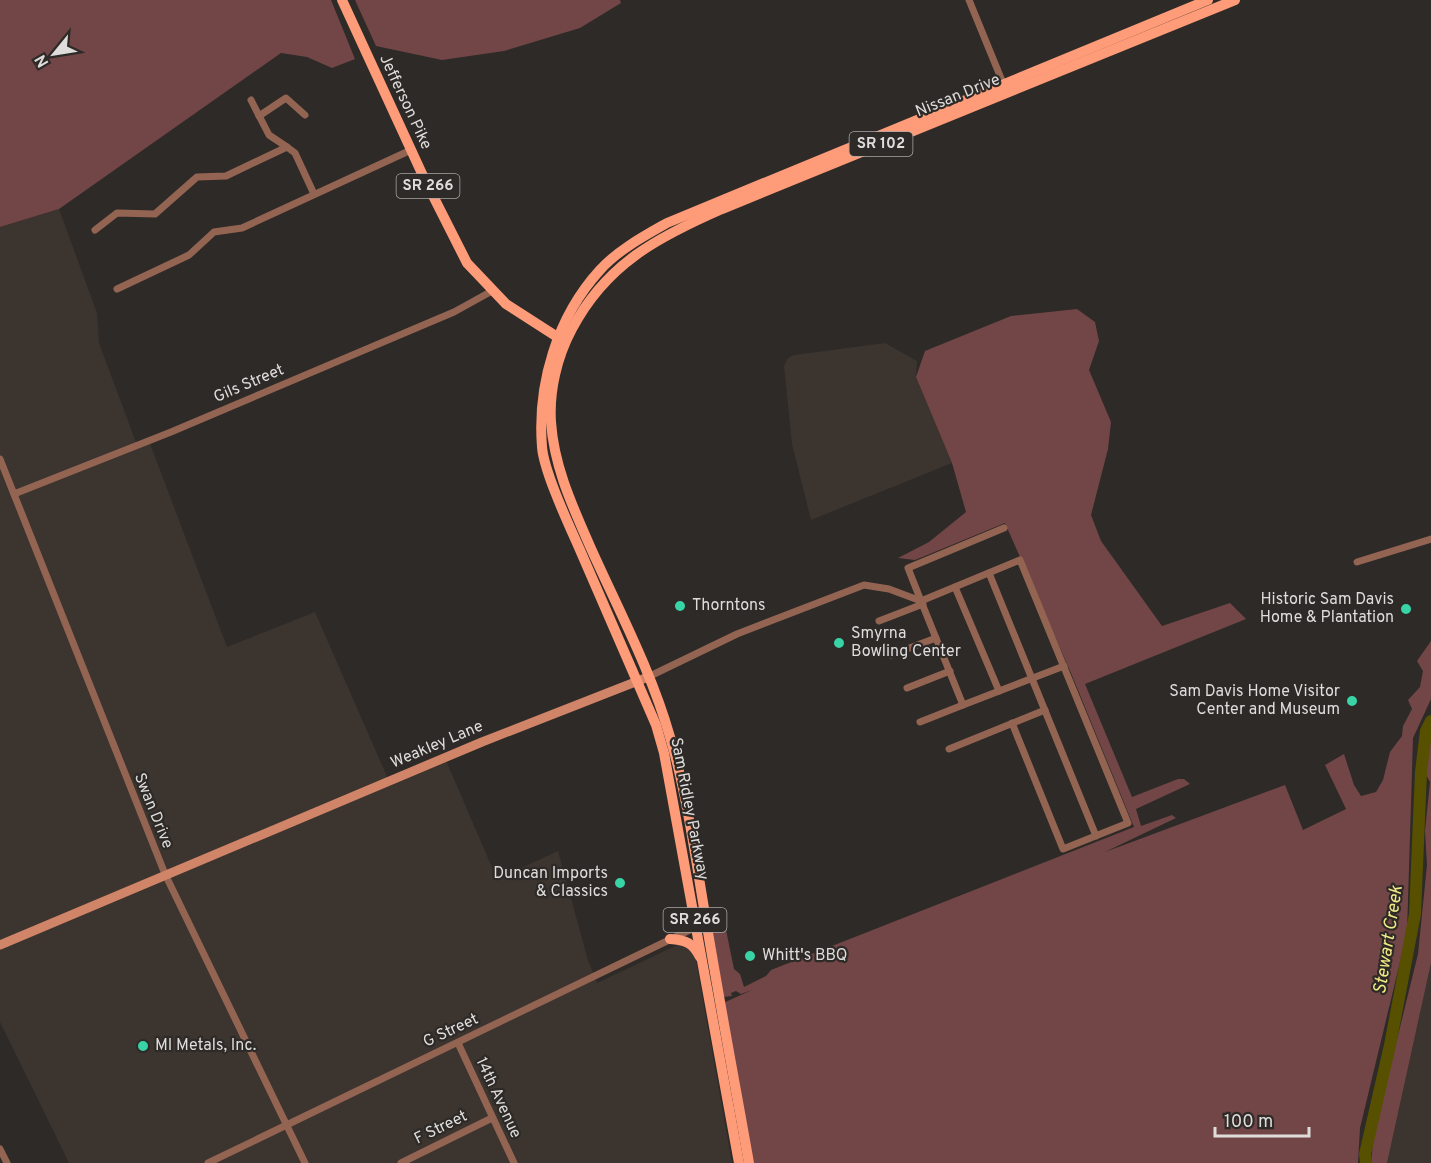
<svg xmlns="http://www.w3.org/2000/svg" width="1431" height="1163" viewBox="0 0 1431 1163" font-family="Overpass,sans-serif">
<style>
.built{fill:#3c342f}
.green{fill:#724647}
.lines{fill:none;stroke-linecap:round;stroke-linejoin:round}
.river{stroke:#575000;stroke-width:12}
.minor{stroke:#946453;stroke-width:7}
.secondary{stroke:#d08468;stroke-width:9}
.primary{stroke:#fe9b78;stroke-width:10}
.poi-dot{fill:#38d4a6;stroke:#2d2a27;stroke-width:2}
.labels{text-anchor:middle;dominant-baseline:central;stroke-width:4.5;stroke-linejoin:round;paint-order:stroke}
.shield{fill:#2d2a27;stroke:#aaa7a6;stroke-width:1.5}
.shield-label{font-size:15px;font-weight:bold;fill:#dfdddc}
.street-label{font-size:16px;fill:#dfdddc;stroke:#2d2a27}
.poi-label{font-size:16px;fill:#dfdddc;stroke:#2d2a27;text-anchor:start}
.water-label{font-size:18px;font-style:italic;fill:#f1e986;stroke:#2d2a27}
</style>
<rect width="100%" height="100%" fill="#2d2a27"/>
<g class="built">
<polygon points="59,209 97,313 99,343 137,445 149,441 227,647 315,612 389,781 445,758 497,879 558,851 588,960 597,983 692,938 732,1163 69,1163 0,1022 0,227"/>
<polygon points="885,343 917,361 916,377 952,463 811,520 792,444 784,366 788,358 794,355"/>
<polygon points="1431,963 1431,1163 1387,1163 1387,1162"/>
</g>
<g class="green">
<polygon points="0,0 331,0 355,59 332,68 307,57 281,53 59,209 0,227"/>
<polygon points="355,0 620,0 621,3 580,28 504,51 442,60 376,46"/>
<polygon points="1077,309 1095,322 1099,341 1089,370 1111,422 1108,449 1091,515 1101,541 1162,626 1230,603 1246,619 1085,684 1132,797 1178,779 1184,779 1190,784 1136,809 1141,826 1172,815 1176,818 1105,852 1285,785 1303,830 1346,809 1325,765 1344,754 1354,785 1361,796 1376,792 1383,780 1390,752 1402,736 1403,726 1412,709 1408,700 1420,687 1423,671 1417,661 1431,641 1431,699 1413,738 1407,933 1360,1128 1358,1163 753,1163 723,1003 752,990 741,994 736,991 731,993 732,996 723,997 713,931 724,928 726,930 734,969 740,974 744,987 766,976 771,970 1134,827 1071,673 1005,523 915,560 898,558 929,542 966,512 952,463 916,377 925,351 1011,316"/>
<polygon points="1431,733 1431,963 1387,1163 1371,1163 1374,1133 1418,954 1427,865 1425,831 1430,782 1424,771"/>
</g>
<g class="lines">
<polyline class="river" points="1366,1163 1365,1154 1390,1045 1415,914 1421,772 1426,731 1431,721"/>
<g class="minor">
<polyline points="969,0 1005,88"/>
<polyline points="259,116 286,98 305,115"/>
<polyline points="287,147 295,153 314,194"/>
<polyline points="95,230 117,213 155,214 197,177 226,176 287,147 269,135 251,100"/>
<polyline points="117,289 189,255 214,232 242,228 411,150"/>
<polyline points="0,459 165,874 305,1163"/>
<polyline points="14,494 171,432 454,312 492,291"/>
<polyline points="1004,528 908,568 921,601 1020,560 1128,823 1063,849 1012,723"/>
<polyline points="1357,562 1431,539"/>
<polyline points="989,573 1096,836"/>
<polyline points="955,587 999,691"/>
<polyline points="879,621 923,604"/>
<polyline points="891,655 936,638"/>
<polyline points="648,677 737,634 864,585 889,589 921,601 963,705 1064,666"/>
<polyline points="907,688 950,671"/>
<polyline points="920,722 963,705"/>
<polyline points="949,749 1045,710"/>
<polyline points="458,1043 514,1163"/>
<polyline points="0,1149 7,1163"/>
<polyline points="208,1163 698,926"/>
<polyline points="401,1163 492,1118"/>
</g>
<polyline class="secondary" points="0,945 482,742 648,677"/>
<g class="primary">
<polyline points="342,0 424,178 467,263 506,304 562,340"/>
<path d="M670,939c16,1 23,4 30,18"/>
<path d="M739,1163l-75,-410 -8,-28c-25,-58 -51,-117 -76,-175 -11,-25 -36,-78 -38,-103 -5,-63 15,-130 58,-177 18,-20 44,-34 67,-47l541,-223"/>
<path d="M749,1163c-14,-79 -29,-158 -42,-237 -11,-63 -19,-128 -37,-189 -19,-67 -53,-130 -81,-193 -17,-39 -35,-78 -38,-122 -2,-31 6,-65 21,-93 34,-65 86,-92 150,-120l513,-209"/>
</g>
</g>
<g class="poi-dot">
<circle cx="680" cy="606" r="6"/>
<circle cx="1406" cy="609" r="6"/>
<circle cx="839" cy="643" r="6"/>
<circle cx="1352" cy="701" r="6"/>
<circle cx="620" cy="883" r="6"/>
<circle cx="750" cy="956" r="6"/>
<circle cx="143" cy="1046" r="6"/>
</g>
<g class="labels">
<g class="shield">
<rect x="849.5" y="132" width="63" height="24" rx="4.5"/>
<rect x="396.5" y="174" width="63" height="24" rx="4.5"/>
<rect x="663.5" y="908" width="63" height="24" rx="4.5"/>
</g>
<g class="shield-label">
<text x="881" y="144">SR 102</text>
<text x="428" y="186">SR 266</text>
<text x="695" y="920">SR 266</text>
</g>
<g class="street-label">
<text transform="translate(958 96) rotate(-22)">Nissan Drive</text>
<text transform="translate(405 102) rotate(65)">Jefferson Pike</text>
<text transform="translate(249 384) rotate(-23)">Gils Street</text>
<text transform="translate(437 745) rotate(-23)">Weakley Lane</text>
<text transform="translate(689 809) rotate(79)">Sam Ridley Parkway</text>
<text transform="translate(153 811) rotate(68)">Swan Drive</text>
<text transform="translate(451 1031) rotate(-25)">G Street</text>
<text transform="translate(498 1098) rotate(65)">14th Avenue</text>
<text transform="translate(441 1128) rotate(-26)">F Street</text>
</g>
<g class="poi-label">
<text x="1394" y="600" text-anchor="end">Historic Sam Davis<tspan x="1394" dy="18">Home &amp; Plantation</tspan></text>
<text x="692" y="606">Thorntons</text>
<text x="851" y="634">Smyrna<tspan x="851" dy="18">Bowling Center</tspan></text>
<text x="1340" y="692" text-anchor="end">Sam Davis Home Visitor<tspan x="1340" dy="18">Center and Museum</tspan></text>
<text x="608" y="874" text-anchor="end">Duncan Imports<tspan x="608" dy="18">&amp; Classics</tspan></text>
<text x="762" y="956">Whitt's BBQ</text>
<text x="155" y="1046">MI Metals, Inc.</text>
</g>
<g class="water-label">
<text transform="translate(1389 940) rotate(-81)">Stewart Creek</text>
</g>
</g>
<g transform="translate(54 54) rotate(240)" stroke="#2d2a27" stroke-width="4.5" paint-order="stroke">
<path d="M0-4.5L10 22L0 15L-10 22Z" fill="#dfdddc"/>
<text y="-9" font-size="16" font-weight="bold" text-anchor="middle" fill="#dfdddc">N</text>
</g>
<path d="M1215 1127v9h94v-9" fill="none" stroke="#dfdddc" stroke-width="3"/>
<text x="1224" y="1127" font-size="18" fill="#dfdddc" stroke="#2d2a27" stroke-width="4.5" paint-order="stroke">100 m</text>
</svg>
